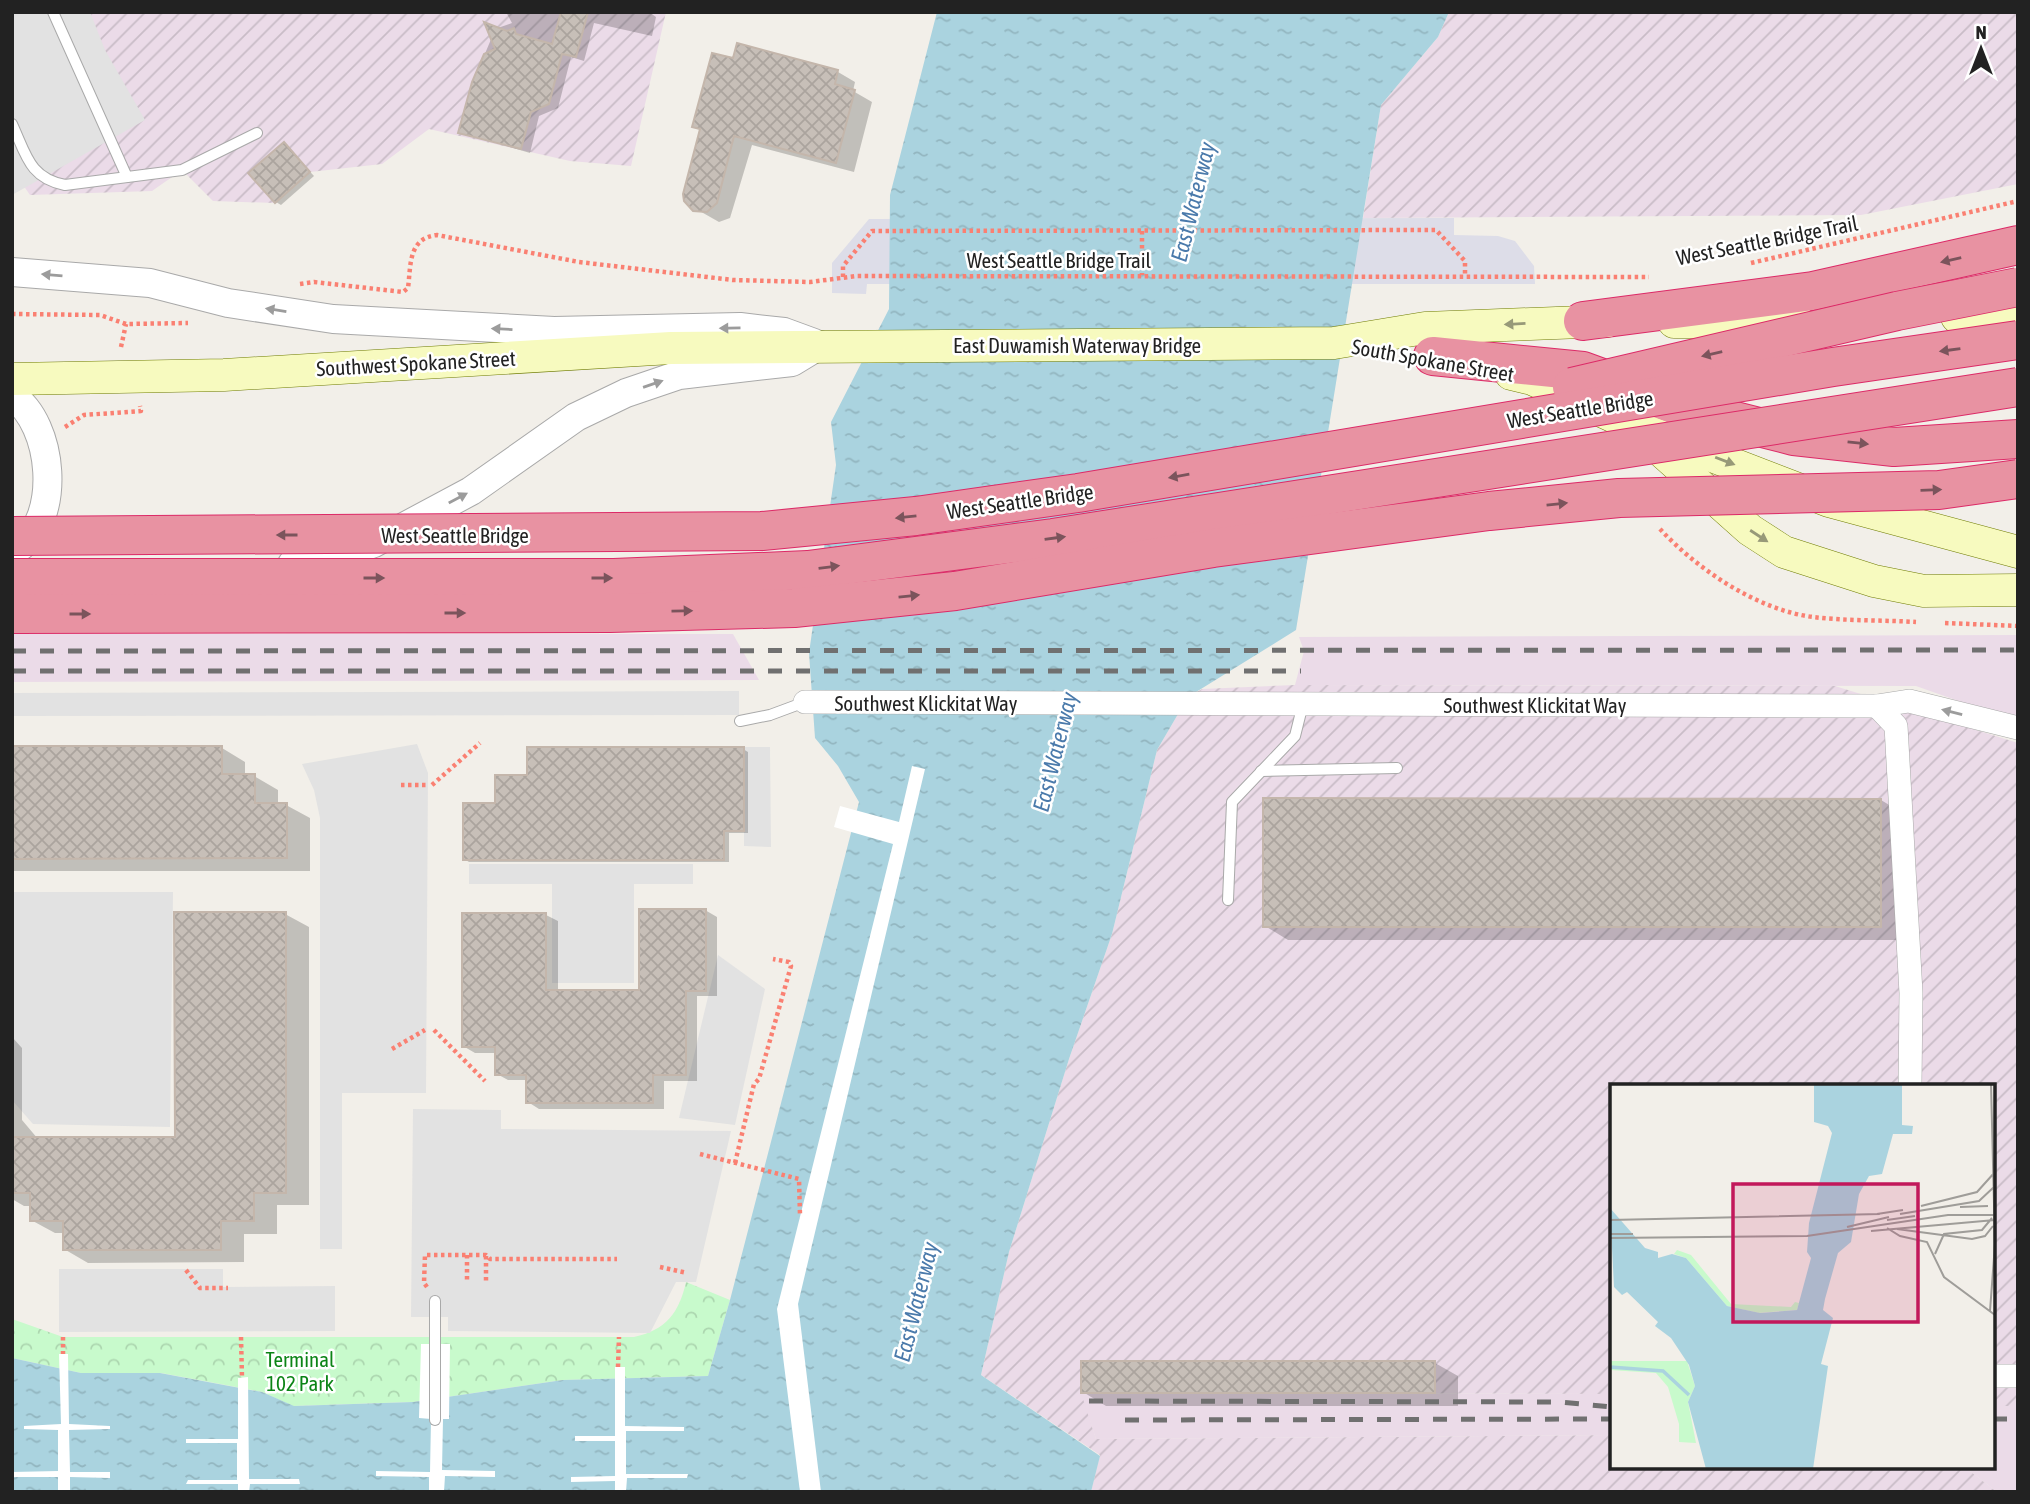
<svg xmlns="http://www.w3.org/2000/svg" width="2030" height="1504" viewBox="0 0 2030 1504" font-family="'Asap Condensed',sans-serif">
<style>
.industrial{fill:url(#industrial-furrows)}
.railway{fill:#ebdbe8}
.park{fill:url(#park-crowns)}
.parking{fill:#e2e2e2}
.plaza{fill:#dddde8}
.water{fill:url(#water-ripples)}
.pier{fill:#fff}
.shadow{fill:#0003}
.building{fill:url(#building-cross-hatch);stroke:#c4b6ab;stroke-width:2}
.lines{fill:none;stroke-linecap:round;stroke-linejoin:round}
.service-casing{stroke:#a9a9a9;stroke-width:12}
.minor-casing{stroke:#a9a9a9;stroke-width:24}
.tertiary-casing{stroke:#a9a9a9;stroke-width:30}
.secondary-casing{stroke:#707d05;stroke-width:33}
.motorway-casing{stroke:#dc2a67;stroke-width:40}
.path{stroke:#fa8072;stroke-width:4.5;stroke-dasharray:3.5 3.5;stroke-linecap:butt}
.service{stroke:#fff;stroke-width:10}
.minor{stroke:#fff;stroke-width:23}
.tertiary{stroke:#fff;stroke-width:28}
.secondary{stroke:#f7fabf;stroke-width:32}
.motorway{stroke:#e892a2;stroke-width:38}
.rail{stroke:#707070;stroke-width:5;stroke-dasharray:14 14;stroke-linecap:butt}
.motorway-bridge-casing{stroke:#dc2a67;stroke-width:40;stroke-linecap:butt}
.motorway-bridge{stroke:#e892a2;stroke-width:38}
.oneway{fill:#7b545c}
.oneway2{fill:#9c9c9c}
.oneway3{fill:#979978}
.labels{text-anchor:middle;dominant-baseline:central;stroke-width:5;stroke-linejoin:round;paint-order:stroke}
.street-label{font-size:21px;fill:#222;stroke:#fff}
.park-label{font-size:21px;fill:#0c8416;stroke:#fff}
.water-label{font-size:23px;font-style:italic;fill:#4a7aab;stroke:#fff}
.inset-river{fill:none;stroke:#aad3df;stroke-width:3.5}
.inset-road{fill:none;stroke:#9f9d99;stroke-width:2}
.view{fill:#c2185b;fill-opacity:0.15;stroke:#c2185b;stroke-width:3.5}
.inset-edge{fill:none;stroke:#222;stroke-width:3.5}
</style>
<defs>
<pattern id="industrial-furrows" width="10" height="10" patternUnits="userSpaceOnUse" patternTransform="scale(1.75)"><rect width="10" height="10" fill="#ebdbe8"/><path d="M-1 1l2-2M0 10L10 0M9 11l2-2" fill="none" stroke="#c9bcc7"/></pattern>
<pattern id="park-crowns" width="20" height="18" patternUnits="userSpaceOnUse" patternTransform="scale(1.75)"><rect width="20" height="18" fill="#c8facc"/><path d="M2 6a3 3 0 1 1 6 0M12 15a3 3 0 1 1 6 0" fill="none" stroke="#acd6af"/></pattern>
<pattern id="water-ripples" width="26" height="14" patternUnits="userSpaceOnUse" patternTransform="scale(1.75)"><rect width="26" height="14" fill="#aad3df"/><path d="M2 4q2-2 4 0t4 0M15 11q2-2 4 0t4 0" fill="none" stroke="#92b5bf"/></pattern>
<pattern id="building-cross-hatch" width="8" height="8" patternUnits="userSpaceOnUse" patternTransform="scale(1.75)"><rect width="8" height="8" fill="#c7bfb8"/><path d="M0 0l8 8M0 8l8-8" fill="none" stroke="#aba49e"/></pattern>
</defs>
<rect width="100%" height="100%" fill="#f2efe9"/>
<g class="industrial">
<polygon points="12,12 666,12 631,166 570,161 429,129 382,164 310,172 275,203 213,201 182,170 152,191 30,195 12,169"/>
<polygon points="1449,12 2018,12 2018,184 1861,215 1363,218 1381,105 1438,37"/>
<polygon points="1295,685 1835,686 2018,743 2018,1406 1993,1406 1993,1086 1612,1086 1612,1394 1082,1393 1096,1439 1612,1435 1612,1467 1965,1467 1997,1492 1091,1492 1100,1455 981,1375 1009,1252 1069,1059 1112,934 1157,750 1188,697 1202,689"/>
</g>
<g class="railway">
<polygon points="12,634 733,634 759,680 12,682"/>
<polygon points="2018,635 2018,722 1916,686 1295,685 1304,651 1299,637"/>
<polygon points="1081,1393 1612,1394 1612,1435 1096,1439"/>
<polygon points="1993,1406 2018,1406 2018,1492 1997,1492 1965,1467 1993,1467"/>
</g>
<path class="park" d="M686,1282l44,18 -22,76 -145,4 -150,22 -120,4 -31,-14 -101,-19h-80l-69,-15v-39l51,18h571c32,-7 45,-24 52,-55z"/>
<g class="parking">
<polygon points="12,12 90,12 105,50 145,120 12,195"/>
<polygon points="739,691 739,715 12,716 12,693"/>
<polygon points="417,744 428,773 426,1093 342,1093 342,1249 320,1249 320,818 314,790 302,764"/>
<polygon points="744,747 770,747 771,847 744,846"/>
<polygon points="469,864 693,864 693,884 634,884 634,983 552,983 552,884 469,884"/>
<polygon points="12,892 173,892 170,1127 33,1124 12,1100"/>
<polygon points="718,955 765,989 735,1125 679,1118"/>
<polygon points="413,1109 501,1110 501,1129 731,1131 696,1282 676,1282 650,1333 448,1331 448,1317 411,1317"/>
<polygon points="59,1269 223,1269 223,1287 335,1286 335,1331 59,1332"/>
</g>
<polygon class="plaza" points="1454,218 1454,235 1498,236 1515,241 1534,266 1535,284 867,284 866,294 832,293 832,263 869,219"/>
<polygon class="water" points="937,12 1449,12 1438,37 1381,105 1296,630 1188,697 1157,750 1112,934 1069,1059 1009,1252 981,1375 1100,1456 1091,1492 12,1492 12,1358 81,1373 160,1373 262,1392 294,1406 413,1402 563,1380 708,1376 730,1300 859,802 838,766 815,738 809,653 836,465 831,422 889,309 890,195"/>
<g class="pier">
<polygon points="912,766 925,769 798,1304 821,1492 800,1492 777,1309 893,844 834,827 840,806 899,822"/>
<polygon points="421,1344 450,1344 449,1419 443,1419 442,1470 495,1471 495,1477 445,1476 444,1492 429,1492 429,1477 376,1476 376,1471 430,1472 431,1419 419,1418"/>
<polygon points="59,1354 68,1354 69,1424 110,1426 110,1429 69,1430 70,1472 110,1472 110,1478 70,1477 70,1492 58,1492 58,1477 12,1477 12,1472 58,1471 58,1430 24,1429 24,1426 61,1424"/>
<polygon points="615,1367 625,1367 625,1426 684,1427 684,1431 626,1431 626,1474 688,1474 687,1478 627,1478 626,1492 615,1492 615,1481 571,1482 571,1477 615,1476 615,1441 575,1441 575,1436 615,1436"/>
<polygon points="248,1377 249,1479 299,1479 300,1484 250,1484 249,1492 238,1492 238,1484 186,1484 188,1480 237,1480 237,1443 186,1443 186,1439 238,1439 238,1378"/>
</g>
<g class="shadow">
<polygon points="506,12 649,12 656,17 652,36 594,23 584,61 571,57 558,108 539,116 530,153 460,132 473,82 492,37 489,31 512,23"/>
<polygon points="734,60 838,72 855,82 853,91 872,102 854,172 752,145 730,218 719,222 689,205 701,131 694,126"/>
<polygon points="284,144 314,176 281,205 276,202"/>
<polygon points="12,748 222,748 245,762 245,776 254,776 278,790 278,805 286,805 310,818 310,871 12,871"/>
<polygon points="743,749 748,752 748,833 729,833 729,862 469,862 464,859 497,805 529,777"/>
<polygon points="1881,800 1904,814 1904,940 1288,940 1265,926"/>
<polygon points="705,910 717,917 717,996 697,996 697,1081 664,1081 664,1109 539,1109 528,1102 528,1080 508,1080 497,1074 497,1053 475,1053 463,1046 546,915 558,921 558,992 641,992"/>
<polygon points="285,914 309,927 309,1205 277,1205 277,1234 244,1234 244,1262 88,1263 64,1249 64,1233 55,1233 31,1220 31,1206 24,1206 12,1199 12,1037 22,1048 22,1120 38,1139 176,1138"/>
<polygon points="1435,1363 1458,1376 1458,1406 1106,1406 1083,1392"/>
</g>
<g class="building">
<polygon points="561,12 588,12 576,57 562,54 549,104 531,112 521,149 458,133 472,82 484,54 495,49 484,22 507,31 514,28 516,34 552,44"/>
<polygon points="737,43 838,70 835,84 855,90 836,163 734,136 717,203 707,212 693,211 684,201 683,194 700,129 692,127 712,53 733,58"/>
<polygon points="284,142 310,172 275,203 248,173"/>
<polygon points="12,746 222,746 222,774 255,774 255,803 287,803 287,858 12,859"/>
<polygon points="527,747 744,747 744,831 724,831 724,860 463,860 463,803 495,803 495,775 527,775"/>
<polygon points="1263,798 1881,799 1881,927 1263,927"/>
<polygon points="639,909 706,909 706,991 686,991 686,1075 653,1075 653,1103 526,1103 526,1075 495,1075 495,1047 462,1047 462,913 546,913 546,990 639,990"/>
<polygon points="174,912 286,912 286,1193 254,1193 254,1221 221,1221 221,1250 63,1250 63,1221 30,1221 30,1193 12,1193 12,1137 175,1137"/>
<rect x="1081" y="1361" width="354" height="32"/>
</g>
<g class="lines">
<g class="service-casing">
<g id="service">
<polyline points="53,12 127,177"/>
<path d="M12,124c14,30 17,54 53,61l117,-15 75,-37"/>
<polyline points="740,721 770,715 805,702"/>
<polyline points="1261,771 1397,768"/>
<polyline points="1228,900 1232,802 1295,736 1303,704"/>
<polyline points="435,1301 435,1420"/>
</g>
</g>
<g class="minor-casing">
<g id="minor">
<polyline points="805,702 1877,706 1909,701 2018,728"/>
<polyline points="1877,706 1896,726 1911,993 1910,1086"/>
<polyline points="1993,1376 2018,1376"/>
</g>
</g>
<g class="tertiary-casing">
<g id="tertiary">
<polyline points="12,272 150,283 228,303 333,319 554,331 740,327 784,332 814,343"/>
<path d="M12,396c42,28 50,123 6,152"/>
<polyline points="292,564 327,560 374,543 471,491 576,417 626,393 679,375 792,362 820,345"/>
</g>
</g>
<g class="secondary-casing">
<g id="secondary">
<polyline points="1957,317 2018,307"/>
<polyline points="1674,322 1800,323"/>
<polyline points="1511,374 1532,379 1634,426 1829,501 2018,552"/>
<polyline points="12,379 224,375 671,348 1334,343 1425,328 1608,321"/>
<polyline points="1648,439 1750,530 1784,552 1874,581 1924,591 2018,590"/>
</g>
</g>
<g class="motorway-casing">
<g id="motorway">
<polyline points="1583,321 1813,291 2018,245"/>
<polyline points="1433,356 1583,371 1687,409 1794,436 1894,447 2018,439"/>
</g>
</g>
<g class="path">
<polyline points="1142,231 1142,275"/>
<polyline points="1751,263 2018,201"/>
<polyline points="843,277 843,266 872,231 1436,230 1465,261 1465,276"/>
<path d="M300,284l14,-2 89,10 5,-4c3,-23 0,-50 29,-53l142,27 154,18 77,2 47,-6 792,1"/>
<polyline points="12,314 100,315 126,324 188,323"/>
<polyline points="121,347 126,324"/>
<polyline points="65,427 84,415 141,411 140,406"/>
<path d="M1660,529c37,40 97,81 153,88 33,4 69,3 103,5"/>
<polyline points="1945,623 2018,626"/>
<polyline points="401,785 426,785"/>
<polyline points="432,785 480,743"/>
<polyline points="434,1030 485,1081"/>
<polyline points="392,1049 425,1030"/>
<polyline points="700,1154 799,1179 800,1215"/>
<polyline points="735,1163 754,1084 759,1079 791,966 789,962 773,959"/>
<polyline points="467,1255 467,1281"/>
<polyline points="486,1256 486,1281"/>
<polyline points="660,1267 687,1273"/>
<polyline points="186,1270 200,1288 228,1288"/>
<polyline points="427,1287 424,1283 425,1255 486,1255 490,1259 617,1259"/>
<polyline points="63,1337 63,1354"/>
<polyline points="241,1337 242,1378"/>
<polyline points="618,1367 619,1337"/>
</g>
<use href="#service" class="service"/>
<use href="#minor" class="minor"/>
<use href="#tertiary" class="tertiary"/>
<use href="#secondary" class="secondary"/>
<use href="#motorway" class="motorway"/>
<g class="rail">
<polyline points="12,651 2018,650"/>
<polyline points="12,671 1301,671"/>
<polyline points="1089,1401 1560,1402 1612,1407"/>
<polyline points="1993,1419 2018,1419"/>
<polyline points="1125,1420 1612,1419"/>
</g>
<g class="motorway-bridge-casing">
<g id="motorway-bridge">
<polyline points="1572,387 1897,311 2018,287"/>
<polyline points="12,536 762,531 916,516 1078,493 1833,367 2018,340"/>
<polyline points="12,578 614,578 808,570 1053,538 2018,387"/>
<polyline points="12,614 610,613 794,608 955,591 1213,548 1489,511 1619,498 1939,490 2018,479"/>
</g>
</g>
<use href="#motorway-bridge" class="motorway-bridge"/>
</g>
<defs><path id="oneway-solid" d="M-6-.8H1V-3.2L6.5 0L1 3.2V.8H-6Z" transform="scale(1.75)"/></defs>
<g class="oneway">
<use href="#oneway-solid" transform="translate(1951 260) rotate(167)"/>
<use href="#oneway-solid" transform="translate(1950 350) rotate(172)"/>
<use href="#oneway-solid" transform="translate(1712 354) rotate(167)"/>
<use href="#oneway-solid" transform="translate(1858 443) rotate(6)"/>
<use href="#oneway-solid" transform="translate(1179 476) rotate(170)"/>
<use href="#oneway-solid" transform="translate(1931 490) rotate(-2)"/>
<use href="#oneway-solid" transform="translate(1557 504) rotate(-6)"/>
<use href="#oneway-solid" transform="translate(906 517) rotate(174)"/>
<use href="#oneway-solid" transform="translate(287 535) rotate(180)"/>
<use href="#oneway-solid" transform="translate(1055 538) rotate(-8)"/>
<use href="#oneway-solid" transform="translate(829 567) rotate(-7)"/>
<use href="#oneway-solid" transform="translate(374 578)"/>
<use href="#oneway-solid" transform="translate(602 578)"/>
<use href="#oneway-solid" transform="translate(909 596) rotate(-6)"/>
<use href="#oneway-solid" transform="translate(682 611) rotate(-1)"/>
<use href="#oneway-solid" transform="translate(455 613)"/>
<use href="#oneway-solid" transform="translate(80 614)"/>
</g>
<g class="oneway2">
<use href="#oneway-solid" transform="translate(52 275) rotate(-175)"/>
<use href="#oneway-solid" transform="translate(276 310) rotate(-171)"/>
<use href="#oneway-solid" transform="translate(730 328) rotate(179)"/>
<use href="#oneway-solid" transform="translate(502 329) rotate(-177)"/>
<use href="#oneway-solid" transform="translate(653 384) rotate(-19)"/>
<use href="#oneway-solid" transform="translate(458 498) rotate(-28)"/>
<use href="#oneway-solid" transform="translate(1952 712) rotate(-166)"/>
</g>
<g class="oneway3">
<use href="#oneway-solid" transform="translate(1515 324) rotate(177)"/>
<use href="#oneway-solid" transform="translate(1725 461) rotate(21)"/>
<use href="#oneway-solid" transform="translate(1759 536) rotate(33)"/>
</g>
<g class="labels">
<g class="street-label">
<text transform="translate(1767 240) rotate(-11)">West Seattle Bridge Trail</text>
<text x="1059" y="260">West Seattle Bridge Trail</text>
<text x="1077" y="345">East Duwamish Waterway Bridge</text>
<text transform="translate(1433 360) rotate(10)">South Spokane Street</text>
<text transform="translate(416 363) rotate(-3)">Southwest Spokane Street</text>
<text transform="translate(1580 409) rotate(-9)">West Seattle Bridge</text>
<text transform="translate(1020 501) rotate(-8)">West Seattle Bridge</text>
<text x="455" y="535">West Seattle Bridge</text>
<text x="926" y="703">Southwest Klickitat Way</text>
<text x="1535" y="705">Southwest Klickitat Way</text>
</g>
<g class="park-label">
<text x="300" y="1359">Terminal<tspan x="300" dy="24">102 Park</tspan></text>
</g>
<g class="water-label">
<text transform="translate(1193 202) rotate(-76)">East Waterway</text>
<text transform="translate(1055 752) rotate(-76)">East Waterway</text>
<text transform="translate(916 1302) rotate(-76)">East Waterway</text>
</g>
</g>
<g transform="translate(1610 1084)">
<rect width="385" height="385" fill="#f2efe9"/>
<path d="M67,166l14,5 40,49 60,3 4,-5 4,1 -2,7 -38,3 -32,-7 -41,-48 -12,-4zM0,277h77l8,25 -7,16 8,41 -17,-1v-18l-11,-37 -12,-14 -46,-3z" fill="#c8facc"/>
<path d="M204,0h88v41l11,1 -1,8h-19l-11,40 -13,2 -10,18 -8,48 -13,11 -13,46 -2,11 10,8 -12,46 7,2 -15,103h-107l-18,-67 7,-16 -6,-21 -18,-27 -16,-12 3,-4 -31,-30 -5,3 -8,-8 -4,-79 35,40 13,4v6l14,-4 14,4 41,48 33,7 37,-3 14,-52 -4,-6 2,-29 23,-90 -4,-7 -14,-4z" fill="#aad3df"/>
<path class="inset-river" d="M0,283l53,4 26,24"/>
<path class="inset-road" d="M311,122l56,-14 18,-20M350,123l28,-1M267,130l26,-4M290,130l79,-13 16,-15M0,136l270,-6M277,136l28,-4M237,143l42,-10M277,144l13,8 27,6 17,35 51,38M287,145l75,10 13,-3 8,-10M261,147l124,-11M0,150h23M0,154l197,-2 141,-21h47M325,170l9,-20 38,-4 10,-12M380,227l5,-67 -4,-160"/>
<path class="view" d="M123,100h185v138h-185z"/>
<rect width="385" height="385" class="inset-edge"/>
</g>
<rect width="2030" height="1504" fill="none" stroke="#222222" stroke-width="28"/>
<g transform="translate(1981 49)" stroke="#ffffff" stroke-width="5" paint-order="stroke">
<path d="M0-5L12 26L0 18L-12 26Z" fill="#222222"/>
<text y="-10" font-size="19" font-weight="bold" text-anchor="middle" fill="#222222">N</text>
</g>
</svg>
